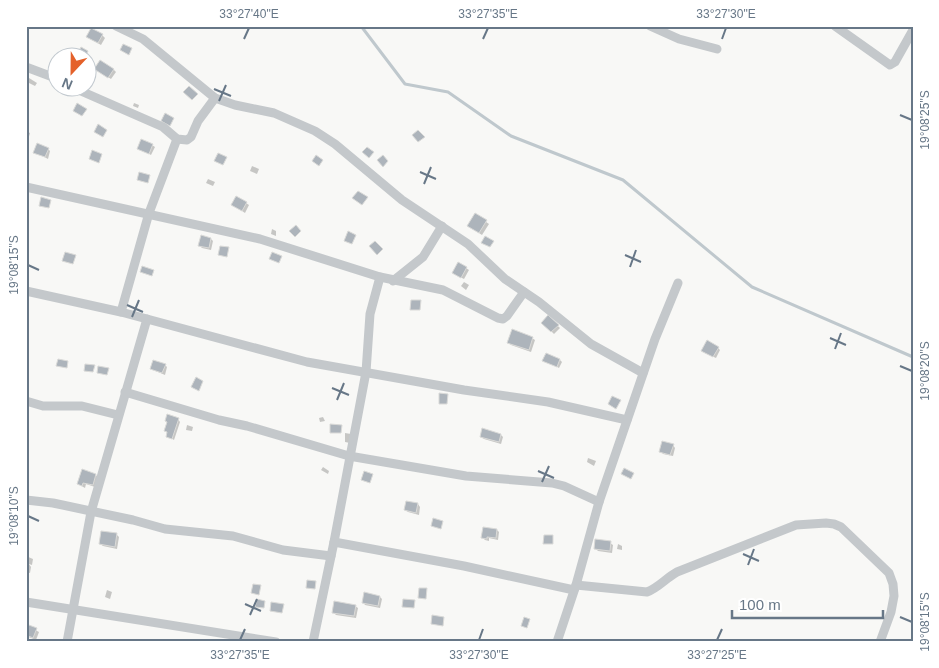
<svg xmlns="http://www.w3.org/2000/svg" width="939" height="668" viewBox="0 0 939 668" font-family="Arial,sans-serif">
<style>
.shadow{fill:#0003}
.lines{fill:none;stroke-linecap:round;stroke-linejoin:round}
.stream{stroke:#bfc8cd;stroke-width:3}
.building{fill:#adb4bb;stroke:#dadad8}
.street{stroke:#c4c8cb;stroke-width:9}
.ticks{fill:none;stroke:#677787;stroke-width:2}
.neatline{fill:none;stroke:#677787;stroke-width:2}
.ticks-label{font-size:12px;text-anchor:middle;fill:#677787}
</style>
<rect width="100%" height="100%" fill="#f8f8f6"/>
<g class="shadow">
<polygon points="102,35 105,38 101,45 90,39"/>
<polygon points="113,69 116,72 111,79 98,71"/>
<polygon points="29,78 37,83 35,86 27,82"/>
<polygon points="134,103 139,105 138,108 133,106"/>
<polygon points="26,131 30,133 28,140 26,139"/>
<polygon points="152,145 155,147 151,155 138,148"/>
<polygon points="48,149 50,151 48,159 35,152"/>
<polygon points="252,166 259,169 257,174 250,171"/>
<polygon points="208,179 215,182 213,186 206,183"/>
<polygon points="246,203 249,205 245,213 233,205"/>
<polygon points="476,215 489,224 482,235 471,228"/>
<polygon points="272,229 276,231 276,236 271,234"/>
<polygon points="211,239 213,241 211,250 202,248 200,246"/>
<polygon points="466,268 469,270 464,279 456,275"/>
<polygon points="464,282 469,285 466,290 461,286"/>
<polygon points="548,317 560,328 554,334 543,323"/>
<polygon points="532,338 535,340 531,352 511,345 509,343"/>
<polygon points="718,348 720,350 716,358 705,353"/>
<polygon points="544,360 560,360 562,362 559,368"/>
<polygon points="165,365 167,367 165,375 151,369"/>
<polygon points="323,417 325,421 320,422 319,418"/>
<polygon points="178,419 180,422 174,440 167,436 168,423"/>
<polygon points="187,425 193,427 192,431 186,430"/>
<polygon points="345,433 351,434 350,443 345,442"/>
<polygon points="501,435 503,437 501,444 484,439 481,437"/>
<polygon points="673,445 675,448 673,456 663,454 661,451"/>
<polygon points="588,458 596,461 594,466 587,462"/>
<polygon points="323,467 329,471 328,474 321,470"/>
<polygon points="96,475 98,478 95,487 86,484 85,488 78,484"/>
<polygon points="418,504 420,507 419,515 408,512 405,510"/>
<polygon points="497,530 499,532 498,540 489,538 489,541 485,540 483,538"/>
<polygon points="116,534 119,537 117,549 103,546 100,544"/>
<polygon points="610,543 613,545 612,553 598,551 595,548"/>
<polygon points="618,544 622,546 622,550 617,549"/>
<polygon points="26,556 33,559 32,565 29,564 31,567 30,573 26,572"/>
<polygon points="107,590 112,592 110,599 105,597"/>
<polygon points="380,597 382,599 380,608 365,605 363,602"/>
<polygon points="355,606 358,608 356,618 336,615 334,613"/>
<polygon points="26,625 39,632 36,640 26,636"/>
</g>
<g class="lines">
<polyline class="stream" points="361,26 405,84 448,92 511,136 623,180 752,287 913,357"/>
</g>
<g class="building">
<polygon points="91,28 103,34 98,43 86,37"/>
<polygon points="123,44 132,48 129,55 120,50"/>
<polygon points="81,47 88,51 85,58 77,55"/>
<polygon points="100,60 114,69 108,78 94,69"/>
<polygon points="189,86 198,94 192,100 183,92"/>
<polygon points="77,103 87,109 82,116 73,111"/>
<polygon points="165,113 174,118 170,126 161,121"/>
<polygon points="98,124 107,130 103,137 94,132"/>
<polygon points="418,130 425,137 418,142 412,135"/>
<polygon points="141,139 153,144 149,154 137,149"/>
<polygon points="37,143 49,148 45,157 33,153"/>
<polygon points="367,147 374,152 369,158 362,152"/>
<polygon points="92,150 102,154 99,163 89,159"/>
<polygon points="218,153 227,157 223,165 214,161"/>
<polygon points="316,155 323,160 319,166 312,161"/>
<polygon points="383,155 388,161 383,167 377,160"/>
<polygon points="139,172 150,175 148,183 137,180"/>
<polygon points="358,191 368,197 362,205 352,198"/>
<polygon points="236,196 247,202 242,211 231,205"/>
<polygon points="41,197 51,200 49,208 39,206"/>
<polygon points="475,213 487,220 479,233 467,226"/>
<polygon points="296,225 301,231 295,237 289,231"/>
<polygon points="348,231 356,235 352,244 344,241"/>
<polygon points="201,235 211,238 209,248 198,246"/>
<polygon points="485,236 494,241 490,247 481,243"/>
<polygon points="375,241 383,249 377,255 369,246"/>
<polygon points="220,246 229,247 227,257 218,255"/>
<polygon points="65,252 76,255 73,264 62,261"/>
<polygon points="272,252 282,256 279,263 269,259"/>
<polygon points="458,262 467,267 461,278 452,273"/>
<polygon points="142,266 154,270 152,276 140,272"/>
<polygon points="411,300 421,300 420,310 410,310"/>
<polygon points="548,315 559,325 551,332 541,323"/>
<polygon points="512,329 533,337 529,350 507,343"/>
<polygon points="707,340 719,347 713,357 701,351"/>
<polygon points="546,353 560,359 557,367 542,361"/>
<polygon points="58,359 68,361 67,368 56,366"/>
<polygon points="153,360 166,364 162,373 150,369"/>
<polygon points="85,364 95,365 93,372 84,371"/>
<polygon points="98,366 109,368 107,375 97,373"/>
<polygon points="196,377 203,381 199,391 191,387"/>
<polygon points="439,393 448,394 447,404 439,404"/>
<polygon points="612,396 621,400 616,409 608,404"/>
<polygon points="167,414 179,418 172,439 166,437 167,432 164,431 167,422 165,421"/>
<polygon points="330,424 342,425 341,433 330,433"/>
<polygon points="482,428 501,434 499,442 480,437"/>
<polygon points="662,441 674,444 670,455 659,452"/>
<polygon points="624,468 634,473 631,479 621,474"/>
<polygon points="82,469 96,474 93,485 83,483 82,486 77,484"/>
<polygon points="364,471 373,474 370,483 361,480"/>
<polygon points="406,501 418,503 416,513 404,510"/>
<polygon points="433,518 443,521 441,529 431,526"/>
<polygon points="483,527 497,529 496,538 487,537 487,539 481,538"/>
<polygon points="101,531 117,533 115,547 99,544"/>
<polygon points="544,535 553,535 553,544 543,544"/>
<polygon points="595,539 611,541 610,551 594,549"/>
<polygon points="307,580 316,581 315,589 306,588"/>
<polygon points="253,584 261,585 259,595 251,593"/>
<polygon points="419,588 427,588 426,599 418,598"/>
<polygon points="364,592 380,596 378,606 362,603"/>
<polygon points="257,599 265,601 264,608 255,607"/>
<polygon points="403,599 415,600 414,608 402,607"/>
<polygon points="334,601 356,605 354,616 332,613"/>
<polygon points="271,602 284,604 282,613 270,611"/>
<polygon points="432,615 444,617 443,626 431,624"/>
<polygon points="524,617 530,619 527,628 521,626"/>
<polygon points="26,624 37,628 33,638 26,635"/>
</g>
<g class="lines">
<g class="street">
<polyline points="116,26 143,39 215,98 235,105 274,113 315,131 335,144 402,200 468,244 505,279 539,302 591,344 643,373"/>
<polyline points="650,26 679,39 717,49"/>
<polyline points="835,26 890,65 895,62 913,30"/>
<polyline points="26,67 58,79"/>
<polyline points="74,88 163,127 177,139 187,140 191,137 198,121 215,98"/>
<polyline points="26,187 260,239 380,277 443,290 498,318 503,319 507,316 524,292"/>
<polyline points="393,281 423,257 442,226"/>
<polyline points="26,291 121,312 307,362 464,390 548,402 627,420"/>
<polyline points="121,312 149,213 177,139"/>
<polyline points="125,392 219,420 247,426 349,456 466,476 552,483 564,486 599,502"/>
<polyline points="26,401 43,406 82,406 118,415"/>
<polyline points="26,500 53,503 133,520 165,529 233,536 283,550 331,556"/>
<polyline points="334,542 464,566 574,590"/>
<path d="M576,585l71,7c11,-4 19,-14 30,-20l119,-47 30,-2 8,1 7,3 48,46 4,11 1,12 -3,16 -11,30"/>
<polyline points="26,602 276,642"/>
<polyline points="67,642 91,512 147,319"/>
<polyline points="313,642 334,542 366,372 370,314 380,277"/>
<polyline points="557,642 576,585 599,502 655,339 678,283"/>
</g>
</g>
<path class="ticks" d="M244,39l5,-11M483,39l5,-11M722,39l4,-11M214,89l17,7M219,101l7,-16M900,115l12,5M420,172l16,7M424,184l7,-17M625,255l16,7M28,265l11,5M630,267l6,-17M127,305l16,7M132,317l7,-17M830,338l16,7M835,349l6,-16M900,366l12,5M332,388l17,7M337,400l7,-17M538,471l16,7M542,482l7,-16M28,516l11,5M743,554l16,7M748,565l6,-16M245,604l16,7M250,615l7,-16M900,617l12,5M240,640l5,-11M479,640l4,-11M717,640l5,-11"/>
<rect width="939" height="668" fill="none" stroke="#ffffff" stroke-width="55"/>
<g transform="translate(72 72) rotate(202)"><circle r="24" fill="#ffffff" stroke="#c2c9cf"/>
<path d="M0-4L9 19L0 12L-9 19Z" fill="#e4612a"/>
<text y="-8" font-size="14" font-weight="bold" text-anchor="middle" fill="#677787">N</text>
</g>
<path d="M732 610v8h151v-8" fill="none" stroke="#677787" stroke-width="2.5"/>
<text x="739" y="610" font-size="15" fill="#677787" stroke="#ffffff" stroke-width="4" paint-order="stroke">100 m</text>
<rect x="28" y="28" width="884" height="612" class="neatline"/>
<g class="ticks-label">
<text x="249" y="18">33°27'40"E</text>
<text x="488" y="18">33°27'35"E</text>
<text x="726" y="18">33°27'30"E</text>
<text transform="translate(925 120) rotate(-90)" y="4">19°08'25"S</text>
<text transform="translate(14 265) rotate(-90)" y="4">19°08'15"S</text>
<text transform="translate(925 371) rotate(-90)" y="4">19°08'20"S</text>
<text transform="translate(14 516) rotate(-90)" y="4">19°08'10"S</text>
<text transform="translate(925 622) rotate(-90)" y="4">19°08'15"S</text>
<text x="240" y="659">33°27'35"E</text>
<text x="479" y="659">33°27'30"E</text>
<text x="717" y="659">33°27'25"E</text>
</g>
</svg>
